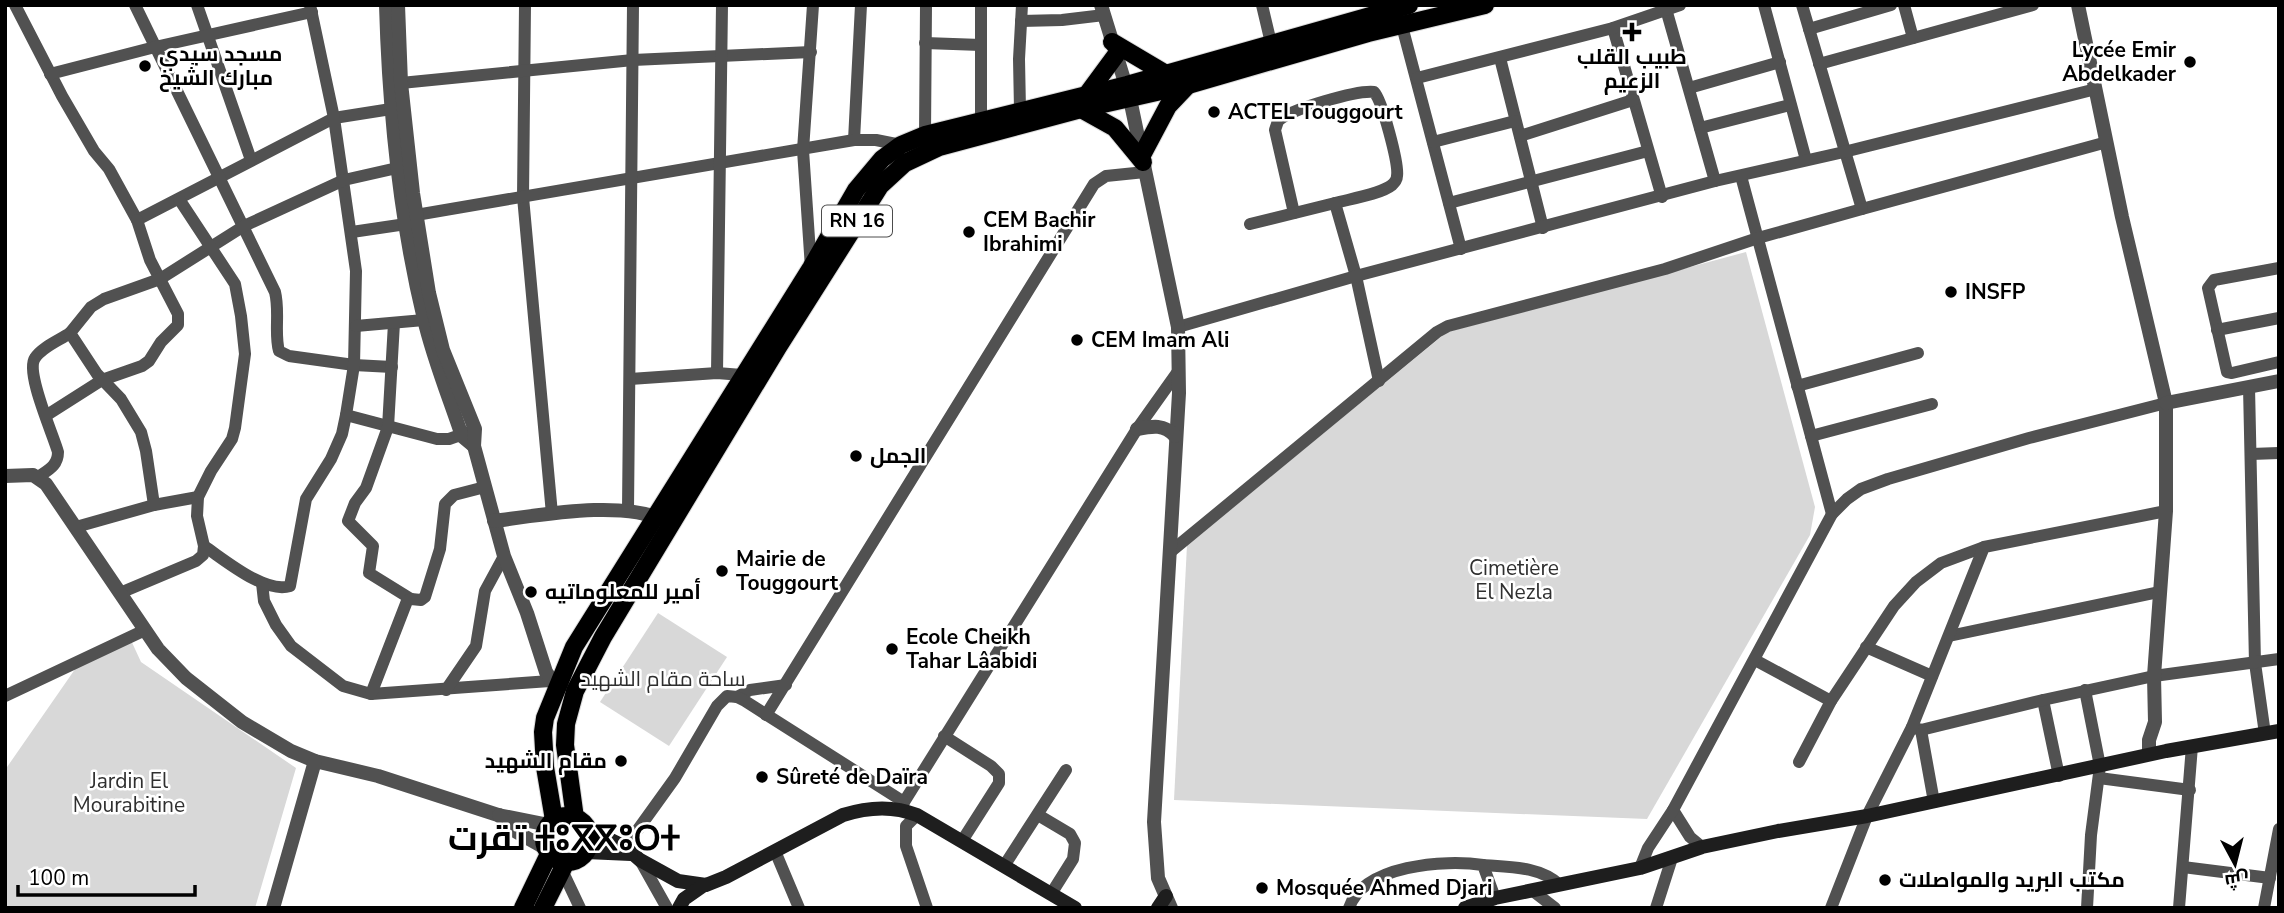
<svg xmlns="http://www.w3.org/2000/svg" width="2284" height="913" viewBox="0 0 2284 913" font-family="'Nunito Sans',Cairo,'Noto Sans Tifinagh',sans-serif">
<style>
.green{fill:#d8d8d8}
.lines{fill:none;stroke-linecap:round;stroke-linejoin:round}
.primary-casing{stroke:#dbdbdb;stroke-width:20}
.minor{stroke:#515151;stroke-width:12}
.tertiary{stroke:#515151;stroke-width:14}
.secondary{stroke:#1e1e1e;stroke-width:14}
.primary{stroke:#000;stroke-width:18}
.poi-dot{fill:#000;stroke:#fff;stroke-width:2.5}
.labels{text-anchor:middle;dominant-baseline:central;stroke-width:5;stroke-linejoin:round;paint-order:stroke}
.shield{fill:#fff;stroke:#4c4c4c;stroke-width:2}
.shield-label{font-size:19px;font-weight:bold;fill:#000}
.poi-label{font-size:21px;font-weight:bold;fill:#000;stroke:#fff;text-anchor:start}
.park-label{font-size:21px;fill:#2f2f2f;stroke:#fff}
.town-label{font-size:35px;font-weight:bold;fill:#000;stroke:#fff}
</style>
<rect width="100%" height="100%" fill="#fff"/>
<g class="green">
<polygon points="1746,252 1815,507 1810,535 1647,819 1174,800 1187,545 1447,332"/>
<polygon points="658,613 727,657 669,746 600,702"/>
<polygon points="129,636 141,662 296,768 255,908 5,908 5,770 80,662"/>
</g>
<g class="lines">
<g class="primary-casing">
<g id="primary">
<polyline points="1112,42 1166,74"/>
<polyline points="1088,93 1116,55"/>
<polyline points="1081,109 1115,128 1143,162"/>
<polyline points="1142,155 1168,106 1187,86"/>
<circle cx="567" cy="839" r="23"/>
<polyline points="575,818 565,745 566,724 575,691 603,637 778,347 880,186 905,163 939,147 1081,109 1188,85 1368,33 1485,5"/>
<polyline points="554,820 545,767 543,732 545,718 574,647 811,268 856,190 882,159 901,145 925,135 1127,85 1409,5"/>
<polyline points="523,908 549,854"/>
<polyline points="543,908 566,862"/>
</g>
</g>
<g class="minor">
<polyline points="15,5 62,96 94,151 109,169 137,220 334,118 391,109"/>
<path d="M135,5l140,287c5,20 -1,41 4,59l10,5 65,9 38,2"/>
<polyline points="197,5 251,160"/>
<polyline points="310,5 334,118 356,271 354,365 346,415 437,439 449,439 469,432"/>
<polyline points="525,5 523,197 552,514"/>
<polyline points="1262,5 1271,43"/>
<polyline points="1764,5 1806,160"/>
<polyline points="1802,5 1862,209 2107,142"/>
<polyline points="1904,5 1913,38"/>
<polyline points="1666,9 1715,181"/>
<polyline points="1021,21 1062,20 1104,15"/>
<polyline points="1402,26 1461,249"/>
<polyline points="1613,28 1662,197"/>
<polyline points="1809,29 1891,5"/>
<polyline points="925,43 981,45"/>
<polyline points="1500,58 1543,228"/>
<polyline points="1819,64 2033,5"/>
<polyline points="50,74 155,47 312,12"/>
<polyline points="1417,78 1613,28 1680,5"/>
<polyline points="401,83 633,60 811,52"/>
<polyline points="1689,88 1780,62"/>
<polyline points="1020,110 1019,59 1022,5"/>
<polyline points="981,121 981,5"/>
<polyline points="1700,128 1790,105"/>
<polyline points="925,135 926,5"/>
<polyline points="1520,136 1633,100"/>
<polyline points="854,140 861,5"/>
<polyline points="1433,142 1515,121"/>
<polyline points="1741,176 1832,514"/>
<polyline points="1449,203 1648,151"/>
<path d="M1294,213l-19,-83 3,-9c12,-12 80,-31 96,-29 8,8 25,72 23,84 0,4 -2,6 -5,9 -11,9 -42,14 -57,18"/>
<polyline points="416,215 854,140 876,140 901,145"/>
<polyline points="1250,224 1335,203 1356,276 1379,381"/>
<polyline points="352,232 406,224"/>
<polyline points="811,268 803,150 813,5"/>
<polyline points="2279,268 2214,280 2208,288 2227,372 2232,373 2279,362"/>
<polyline points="394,323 388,427 366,488 355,503 348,521 373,546 369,573 411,599"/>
<polyline points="356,326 424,320"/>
<polyline points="1178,327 1356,276 1715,181 1844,152 2096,89"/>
<polyline points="2217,330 2279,318"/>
<polyline points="717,373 722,5"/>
<polyline points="630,379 717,373 742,375"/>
<polyline points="1797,386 1918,353"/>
<polyline points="2249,387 2255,663 2265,734"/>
<polyline points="47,415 102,380 142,366 149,361 161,342 178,325 178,314 150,260 137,220"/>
<polyline points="1811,436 1932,404"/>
<polyline points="2251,454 2279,453"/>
<path d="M38,477c10,-7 20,-11 20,-25 -5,-18 -33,-80 -23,-94 7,-11 25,-18 35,-25"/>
<polyline points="154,505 146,451 141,432 121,399 97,374 70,333 91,307 104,299 160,279 244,226 344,180 397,168"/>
<polyline points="628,509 633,5"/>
<polyline points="76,527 154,505 198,497"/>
<path d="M204,546c21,14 61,48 86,40l16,-87 25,-40 11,-25 4,-19"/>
<polyline points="1169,553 1437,332 1448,326 1665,269 1758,238 1862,209"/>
<polyline points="262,583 264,601 276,625 291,646 343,686 371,694 550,681"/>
<polyline points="120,593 196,561 203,555 204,546 197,516 198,497 211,471 232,439 235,428 245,354 241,316 235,284 179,199"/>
<polyline points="1949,636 2159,592"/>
<polyline points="1866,647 1932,676"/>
<polyline points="1755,660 1831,701"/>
<polyline points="446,690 476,646 485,591 504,556"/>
<polyline points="2085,690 2100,766 2091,835 2087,908"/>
<polyline points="371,694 407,601 411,599 421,600 425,597 440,549 445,504 454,495 485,487"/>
<polyline points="5,696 145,630"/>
<polyline points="737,697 750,690 786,685"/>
<polyline points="2043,700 2059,776"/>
<polyline points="766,715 1094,184 1106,176 1145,172"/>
<polyline points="1912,727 1921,730 2043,700 2154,676 2279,659"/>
<polyline points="1921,730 1934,802"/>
<polyline points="944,736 991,766 999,774 999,783 962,841"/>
<polyline points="1799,762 1831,701 1894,606 1916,582 1941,563 1984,547"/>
<polyline points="2099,778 2190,790"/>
<polyline points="904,802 1137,429 1179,370"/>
<polyline points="1673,810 1690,837 1702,847"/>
<polyline points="917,815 906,826 906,846 927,908"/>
<polyline points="1038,815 1070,834 1075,843 1073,859 1051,894"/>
<polyline points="775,851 799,908"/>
<polyline points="621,853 675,778 717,706 727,696 737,697 745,701 904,802 900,808"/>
<polyline points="640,860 667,908"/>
<path d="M1483,865c26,2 57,1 77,20"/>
<polyline points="1004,866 1066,770"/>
<polyline points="2183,867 2270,878"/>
<polyline points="1640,868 1648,848 1673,810 1832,514 1847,499 1861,489 1888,479 2029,438 2166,403"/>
<polyline points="562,870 580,908"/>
<polyline points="1533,891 1555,908"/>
<path d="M1349,908c14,-43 96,-49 134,-43l12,33"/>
<polyline points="1656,908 1672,858"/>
<polyline points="1831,908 1867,816 1912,727 1984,547 2166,511"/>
<polyline points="2179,908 2192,746"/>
<polyline points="2264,908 2279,829"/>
</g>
<g class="tertiary">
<path d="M386,5c3,105 13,211 38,314 9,39 25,78 38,117l12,10"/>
<polyline points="398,5 401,83 413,193 429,293 443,350 475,429 474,446 504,556 527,613 546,672 556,687"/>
<polyline points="1101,5 1130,99 1178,327 1179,393 1154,822 1158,878 1171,908"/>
<polyline points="2078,5 2122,217 2166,403 2166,511 2154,676 2155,722 2149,740 2149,754"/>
<polyline points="2166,403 2279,381"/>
<path d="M1137,429c16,-3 27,-5 38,7"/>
<polyline points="5,476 33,475 46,484 158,649 186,678 242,722 291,751 315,761 378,776 498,815 549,825"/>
<path d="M494,521c49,-6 125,-21 170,-1"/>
<polyline points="499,815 513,830 545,848"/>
<polyline points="273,908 315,761"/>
</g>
<g class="secondary">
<path d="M589,833l20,6 16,8 15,13 38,21 28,4 20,-8 117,-62c25,-8 49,-10 74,0l158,93"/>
<polyline points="586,852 631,854"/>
<polyline points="679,908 684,899 704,885"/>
<polyline points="1158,908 1166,896"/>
<polyline points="1465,908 1495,898 1640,868 1702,847 1778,831 1867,816 2166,751 2279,731"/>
</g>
<use href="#primary" class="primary"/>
</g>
<g class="poi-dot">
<path d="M1628.5 21.5h7v7h7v7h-7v7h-7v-7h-7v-7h7z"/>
<circle cx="2190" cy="62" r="7"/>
<circle cx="145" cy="66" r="7"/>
<circle cx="1214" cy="112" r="7"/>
<circle cx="969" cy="232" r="7"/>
<circle cx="1951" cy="292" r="7"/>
<circle cx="1077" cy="340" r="7"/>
<circle cx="856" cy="456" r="7"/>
<circle cx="722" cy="571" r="7"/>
<circle cx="531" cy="592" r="7"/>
<circle cx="892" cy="649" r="7"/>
<circle cx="621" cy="761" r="7"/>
<circle cx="762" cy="777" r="7"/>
<circle cx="1885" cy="880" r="7"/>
<circle cx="1262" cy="888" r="7"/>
</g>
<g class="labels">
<rect class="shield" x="822" y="205.5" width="70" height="31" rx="5"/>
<g class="shield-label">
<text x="857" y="221">RN 16</text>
</g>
<g class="poi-label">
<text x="2176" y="50" text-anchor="end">Lycée Emir<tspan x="2176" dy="24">Abdelkader</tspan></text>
<text x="159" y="54">مسجد سيدي<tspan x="159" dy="24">مبارك الشيخ</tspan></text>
<text x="1632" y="57" text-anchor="middle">طبيب القلب<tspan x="1632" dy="24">الزعيم</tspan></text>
<text x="1228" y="112">ACTEL Touggourt</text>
<text x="983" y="220">CEM Bachir<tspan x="983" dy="24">Ibrahimi</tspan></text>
<text x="1965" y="292">INSFP</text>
<text x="1091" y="340">CEM Imam Ali</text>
<text x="870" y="456">الجمل</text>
<text x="736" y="559">Mairie de<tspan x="736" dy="24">Touggourt</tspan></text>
<text x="545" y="592">أمیر للمعلوماتیه</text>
<text x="906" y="637">Ecole Cheikh<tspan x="906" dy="24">Tahar Lâabidi</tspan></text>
<text x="607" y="761" text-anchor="end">مقام الشهيد</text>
<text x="776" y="777">Sûreté de Daïra</text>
<text x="1899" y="880">مكتب البريد والمواصلات</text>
<text x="1276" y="888">Mosquée Ahmed Djari</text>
</g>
<g class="park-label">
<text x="1514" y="568">Cimetière<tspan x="1514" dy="24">El Nezla</tspan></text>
<text x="663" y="679">ساحة مقام الشهيد</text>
<text x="129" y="781">Jardin El<tspan x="129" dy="24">Mourabitine</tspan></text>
</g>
<g class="town-label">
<text x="564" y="838">تقرت ⵜⵓⴳⴳⵓⵔⵜ</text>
</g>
</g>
<rect width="2284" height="913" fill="none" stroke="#000000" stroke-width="14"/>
<g transform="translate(2235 864) rotate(173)" stroke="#ffffff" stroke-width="5" paint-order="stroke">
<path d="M0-5L12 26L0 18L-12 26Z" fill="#000000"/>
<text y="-10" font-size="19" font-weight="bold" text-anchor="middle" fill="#000000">ش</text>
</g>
<path d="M18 885v10h177v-10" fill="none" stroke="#000000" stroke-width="3.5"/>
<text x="28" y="885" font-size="21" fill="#000000" stroke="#ffffff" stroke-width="5" paint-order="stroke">100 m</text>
</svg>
